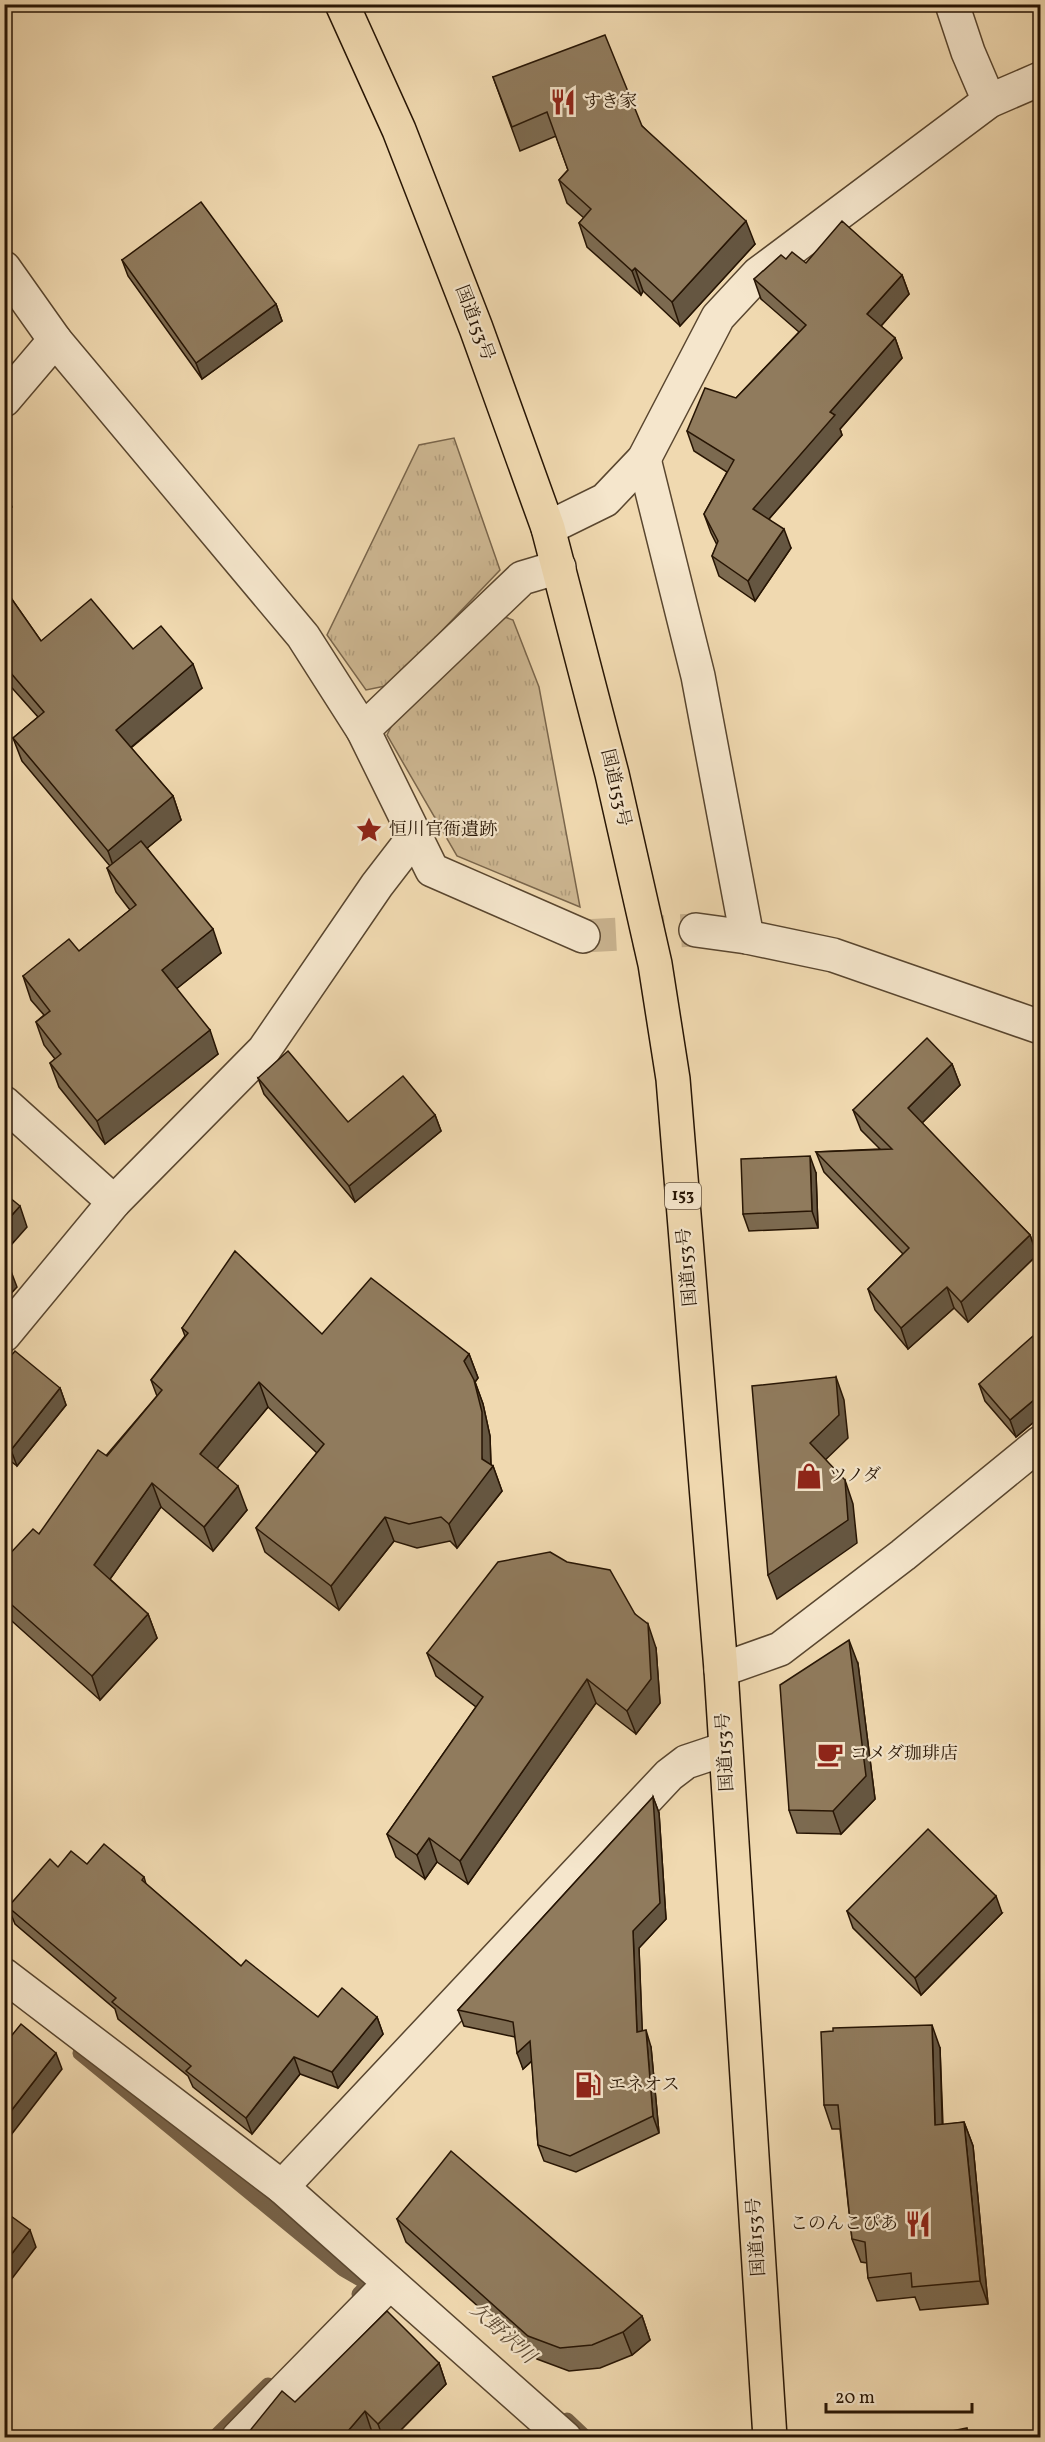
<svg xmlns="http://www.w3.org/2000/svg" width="1045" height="2442" viewBox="0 0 1045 2442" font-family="Vollkorn,'Noto Serif JP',serif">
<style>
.park{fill:url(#park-tufts);stroke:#7a664c;stroke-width:1.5}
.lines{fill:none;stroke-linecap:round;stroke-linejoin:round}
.stream{stroke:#776248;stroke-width:15}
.minor-tunnel{stroke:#c8b28e;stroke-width:33;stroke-dasharray:33 16;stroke-linecap:butt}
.minor-casing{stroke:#59462f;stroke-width:36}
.trunk-casing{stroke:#271504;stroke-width:36}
.minor{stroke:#f5e6cc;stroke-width:33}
.trunk{stroke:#f0d9b0;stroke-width:33}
.wall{fill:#7c6a50;stroke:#271504;stroke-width:1.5}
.shaded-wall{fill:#655641;stroke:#271504;stroke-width:1.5}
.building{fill:#907b5d;stroke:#271504;stroke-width:1.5}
.labels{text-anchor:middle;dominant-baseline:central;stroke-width:4.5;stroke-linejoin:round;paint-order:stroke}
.shield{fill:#f5e6cc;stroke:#655440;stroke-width:1.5}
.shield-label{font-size:16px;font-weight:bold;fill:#271504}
.poi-label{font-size:18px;fill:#271504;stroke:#f5e6cc;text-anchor:start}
.street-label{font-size:18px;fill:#271504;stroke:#f5e6cc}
.water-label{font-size:20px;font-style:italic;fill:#5c4932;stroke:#f5e6cc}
</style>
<defs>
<pattern id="park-tufts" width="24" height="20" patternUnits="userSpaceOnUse" patternTransform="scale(1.5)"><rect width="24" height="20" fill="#ceb893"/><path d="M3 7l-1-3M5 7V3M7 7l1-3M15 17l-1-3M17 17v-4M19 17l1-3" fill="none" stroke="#b19d7d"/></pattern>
</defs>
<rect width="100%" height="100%" fill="#f0d9b0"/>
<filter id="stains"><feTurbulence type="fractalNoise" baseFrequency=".00333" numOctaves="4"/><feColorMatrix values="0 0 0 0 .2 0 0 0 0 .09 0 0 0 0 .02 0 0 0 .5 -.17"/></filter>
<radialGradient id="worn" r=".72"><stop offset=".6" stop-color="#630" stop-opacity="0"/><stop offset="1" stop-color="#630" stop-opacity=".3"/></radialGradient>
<g class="park">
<polygon points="454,438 500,570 390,685 366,690 327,635 419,445"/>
<polygon points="502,616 513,620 539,687 580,907 457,856 387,735 395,719"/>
</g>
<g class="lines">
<g class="stream">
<polyline points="80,2053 343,2269 369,2284 359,2294"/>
<polyline points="567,2420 586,2438"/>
<polyline points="214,2438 268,2385"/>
</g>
<polyline class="minor-tunnel" points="583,936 696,930"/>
<g class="minor-casing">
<g id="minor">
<polyline points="952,4 968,52 989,101"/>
<polyline points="4,268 55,340 303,636 363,730 432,870 583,936"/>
<polyline points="4,400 55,340"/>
<polyline points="644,459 698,676 747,937"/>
<polyline points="548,528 605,500 644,459 718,317 758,274 989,101 1040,79"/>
<polyline points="363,730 522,578 559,567"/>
<polyline points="696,930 747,937 833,955 1040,1027"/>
<polyline points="4,1103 114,1202"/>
<polyline points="4,1335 114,1202 264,1050 377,885 414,837"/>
<polyline points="721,1670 780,1649 903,1555 1040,1443"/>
<polyline points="4,1975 282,2187 565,2438"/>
<polyline points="282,2187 669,1775 686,1762 725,1749"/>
<polyline points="238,2438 390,2283"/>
</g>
</g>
<g class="trunk-casing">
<polyline id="trunk" points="342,4 399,130 476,328 548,528 612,774 655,964 673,1079 721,1670 770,2438"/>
</g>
<use href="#minor" class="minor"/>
<use href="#trunk" class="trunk"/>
</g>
<g class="wall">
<polygon points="493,77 642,126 755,244 680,326 643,291 641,295 587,247 579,223 584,218 567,203 559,180 568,170 556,136 520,151"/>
<polygon points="786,259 806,263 902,275 909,294 881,326 895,338 902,358 840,429 842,435 769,519 791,548 755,601 719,576 712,556 717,545 711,533 704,514 727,472 694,451 687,431 736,398 799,332 761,299 754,279"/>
<polygon points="122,260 276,304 282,321 202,379 128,276"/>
<polygon points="4,588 41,641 133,649 202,688 131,748 173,796 181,820 147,848 221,953 176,989 218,1054 105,1144 59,1087 50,1063 55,1059 44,1045 36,1022 44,1015 31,1000 23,976 79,951 130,910 116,892 107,868 110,866 22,761 13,738 38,717 4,679"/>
<polygon points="952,1064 960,1085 922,1123 1030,1235 1037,1255 968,1322 954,1308 908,1349 875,1310 868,1289 903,1254 824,1172 816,1152 880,1149 861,1130 853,1110"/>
<polygon points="258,1078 348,1122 435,1115 441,1131 355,1202 264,1094"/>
<polygon points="816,1173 818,1228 749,1231 743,1214"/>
<polygon points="182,1328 322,1334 469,1354 478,1378 475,1382 483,1404 490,1436 491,1465 493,1466 502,1491 457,1548 450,1541 417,1548 394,1541 339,1610 265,1552 256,1528 317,1453 268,1407 217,1468 247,1510 213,1551 161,1507 110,1579 148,1614 157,1638 100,1700 4,1614 4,1560 39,1534 157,1396 151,1380 185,1336"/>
<polygon points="1041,1344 1041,1416 1016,1437 985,1401 979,1384"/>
<polygon points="4,1364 60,1388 66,1405 17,1466 4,1456"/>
<polygon points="635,1614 656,1648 660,1703 636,1734 596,1703 468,1884 437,1862 425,1879 396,1857 387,1834 476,1707 436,1676 427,1653"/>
<polygon points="858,1664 875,1799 841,1834 797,1833 789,1810"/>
<polygon points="653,1797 659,1813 666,1919 639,1948 642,2031 651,2047 659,2133 576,2172 544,2161 538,2145 532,2061 523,2069 515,2037 464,2026 458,2010"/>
<polygon points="87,1864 144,1877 146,1884 241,1966 318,2017 377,2017 383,2034 338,2088 300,2074 252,2134 193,2087 188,2076 118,2019 115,2009 15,1924 8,1907 58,1867"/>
<polygon points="847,1911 1002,1913 921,1995 853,1928"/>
<polygon points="940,2048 943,2125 964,2122 973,2146 988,2304 920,2310 915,2297 877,2301 868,2278 867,2263 861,2262 852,2239 840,2129 832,2129 824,2105"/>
<polygon points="397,2219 642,2316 650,2340 632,2355 600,2368 569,2371 537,2359 406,2242"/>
<polygon points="439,2363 446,2384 393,2438 378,2438 372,2432 295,2402"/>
</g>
<g class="shaded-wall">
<polygon points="746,221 755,244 680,326 672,302"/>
<polygon points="635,268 643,291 641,295 632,271"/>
<polygon points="902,275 909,294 874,334 867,314"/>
<polygon points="276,304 282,321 202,379 196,363"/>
<polygon points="895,338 902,358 840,429 842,435 761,528 753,509 830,412"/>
<polygon points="4,487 12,507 4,513"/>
<polygon points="784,529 791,548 755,601 748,581"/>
<polygon points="193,664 202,688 124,753 116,730"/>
<polygon points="173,796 181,820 116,874 108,851"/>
<polygon points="213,929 221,953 170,994 162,970"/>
<polygon points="210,1030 218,1054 105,1144 97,1121"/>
<polygon points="952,1064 960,1085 916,1129 908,1108"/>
<polygon points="435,1115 441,1131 355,1202 349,1186"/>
<polygon points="810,1156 816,1173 818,1228 812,1211"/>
<polygon points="20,1206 27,1227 4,1253 4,1224"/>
<polygon points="1030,1235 1037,1255 968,1322 961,1302"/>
<polygon points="9,1266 17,1287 4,1301 4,1272"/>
<polygon points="947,1287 954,1308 908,1349 901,1328"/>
<polygon points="469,1354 478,1378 475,1382 483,1404 490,1436 491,1469 493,1466 502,1491 457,1548 449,1524 482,1459 464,1361"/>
<polygon points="836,1377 844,1400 848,1438 819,1466 810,1443"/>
<polygon points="259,1382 268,1407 209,1478 200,1454"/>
<polygon points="60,1388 66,1405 17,1466 11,1450"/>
<polygon points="1041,1394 1041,1416 1016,1437 1010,1420"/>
<polygon points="845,1480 853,1504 857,1543 777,1599 768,1575"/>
<polygon points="152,1483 161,1507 103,1589 94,1565"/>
<polygon points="238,1486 247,1510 213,1551 204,1527"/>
<polygon points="385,1517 394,1541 339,1610 331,1586"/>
<polygon points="148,1614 157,1638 100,1700 92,1676"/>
<polygon points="648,1624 656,1648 660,1703 636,1734 627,1711"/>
<polygon points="849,1640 858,1664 875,1799 841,1834 833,1811"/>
<polygon points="587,1679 596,1703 468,1884 460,1861"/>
<polygon points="653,1797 659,1813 666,1919 639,1948 643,2048 637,2032 633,1931"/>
<polygon points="429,1838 437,1862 425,1879 417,1855"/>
<polygon points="996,1896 1002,1913 921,1995 915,1978"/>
<polygon points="377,2017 383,2034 338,2088 332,2072"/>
<polygon points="932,2025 940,2048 943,2149 935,2125"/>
<polygon points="646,2030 651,2047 659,2133 653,2116"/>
<polygon points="530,2041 536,2057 523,2069 517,2053"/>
<polygon points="56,2053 62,2069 4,2144 4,2120"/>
<polygon points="294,2057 300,2074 252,2134 246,2118"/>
<polygon points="964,2122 973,2146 988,2304 980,2281"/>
<polygon points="4,2173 7,2180 4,2183"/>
<polygon points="30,2230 36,2247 4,2289 4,2264"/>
<polygon points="642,2316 650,2340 632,2355 623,2332"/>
<polygon points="439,2363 446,2384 393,2438 383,2438 378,2424"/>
<polygon points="365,2411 372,2432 367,2438 342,2438"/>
</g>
<g class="building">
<polygon points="605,35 642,126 746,221 672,302 635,268 632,271 579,223 591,209 559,180 568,170 547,112 512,127 493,77"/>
<polygon points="201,202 276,304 196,363 122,260"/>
<polygon points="842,221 902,275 867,314 895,338 830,412 835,415 753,509 784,529 748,581 712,556 718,541 704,514 734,460 687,431 705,388 736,398 806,325 754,279 781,255 786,259 792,252 806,263"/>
<polygon points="4,588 41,641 91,599 133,649 161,626 193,664 116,730 173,796 108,851 13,738 44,712 4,665"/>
<polygon points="141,841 213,929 162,970 210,1030 97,1121 50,1063 61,1054 36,1022 50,1011 23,976 69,939 79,951 136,905 107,868"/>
<polygon points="927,1038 952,1064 908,1108 1030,1235 961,1302 947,1287 901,1328 868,1289 909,1248 816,1152 892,1149 853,1110"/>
<polygon points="288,1051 348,1122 403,1076 435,1115 349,1186 258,1078"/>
<polygon points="810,1156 812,1211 743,1214 741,1159"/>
<polygon points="4,1193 20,1206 4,1224"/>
<polygon points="235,1251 322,1334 371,1278 469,1354 464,1361 474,1380 482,1412 482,1459 493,1466 449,1524 441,1517 409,1524 385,1517 331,1586 256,1528 324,1444 259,1382 200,1454 238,1486 204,1527 152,1483 94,1565 148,1614 92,1676 4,1598 4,1560 33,1529 39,1534 98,1450 107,1456 162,1390 151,1380 188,1333 182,1328"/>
<polygon points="4,1262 9,1266 4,1272"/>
<polygon points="1033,1336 1041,1344 1041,1394 1010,1420 979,1384"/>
<polygon points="15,1351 60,1388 11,1450 4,1445 4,1364"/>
<polygon points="836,1377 839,1415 810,1443 845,1480 848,1520 768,1575 752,1386"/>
<polygon points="550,1552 567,1562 610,1570 635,1614 648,1624 651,1679 627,1711 587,1679 460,1861 429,1838 417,1855 387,1834 483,1697 427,1653 498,1562"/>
<polygon points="849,1640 866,1776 833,1811 789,1810 780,1685"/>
<polygon points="653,1797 660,1903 633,1931 637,2032 646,2030 653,2116 570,2156 538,2145 530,2041 517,2053 513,2022 458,2010"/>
<polygon points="928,1829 996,1896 915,1978 847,1911"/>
<polygon points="104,1844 144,1877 142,1880 241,1966 246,1960 318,2017 342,1988 377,2017 332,2072 294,2057 246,2118 186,2071 191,2066 112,2002 116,1998 8,1907 50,1859 58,1867 71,1851 87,1864"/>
<polygon points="21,2024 56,2053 4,2120 4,2045"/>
<polygon points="932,2025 935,2125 964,2122 980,2281 912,2287 911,2273 868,2278 865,2242 852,2239 838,2105 824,2105 821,2032 833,2031 833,2028"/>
<polygon points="451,2151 642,2316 623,2332 592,2345 560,2348 528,2336 397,2219"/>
<polygon points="4,2211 30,2230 4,2264"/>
<polygon points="387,2311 439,2363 378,2424 365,2411 342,2438 244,2438 282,2391 295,2402"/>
<polygon points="967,2428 969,2438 918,2438"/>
</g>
<defs>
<g id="restaurant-bare" transform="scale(2.07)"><path d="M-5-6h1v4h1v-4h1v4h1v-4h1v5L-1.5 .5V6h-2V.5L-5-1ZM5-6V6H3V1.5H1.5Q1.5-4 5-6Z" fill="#8f2418" stroke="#f5e6cc" stroke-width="2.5" paint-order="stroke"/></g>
<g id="sight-bare" transform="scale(2.07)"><path d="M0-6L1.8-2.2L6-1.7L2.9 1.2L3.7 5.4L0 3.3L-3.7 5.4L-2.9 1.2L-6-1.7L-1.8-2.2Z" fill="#8f2418" stroke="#f5e6cc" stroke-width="2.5" paint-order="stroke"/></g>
<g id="shop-bare" transform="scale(2.07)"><path d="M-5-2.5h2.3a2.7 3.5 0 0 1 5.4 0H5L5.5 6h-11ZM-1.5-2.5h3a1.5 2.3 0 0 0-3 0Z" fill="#8f2418" stroke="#f5e6cc" stroke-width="2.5" paint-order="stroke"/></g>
<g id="cafe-bare" transform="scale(2.07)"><path d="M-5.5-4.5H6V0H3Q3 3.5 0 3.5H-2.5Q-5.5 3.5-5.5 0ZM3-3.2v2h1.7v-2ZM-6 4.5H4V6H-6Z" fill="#8f2418" stroke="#f5e6cc" stroke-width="2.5" paint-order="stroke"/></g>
<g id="fuel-bare" transform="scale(2.07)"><path d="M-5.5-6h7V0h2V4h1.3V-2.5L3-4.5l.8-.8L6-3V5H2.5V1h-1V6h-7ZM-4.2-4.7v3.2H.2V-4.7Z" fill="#8f2418" stroke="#f5e6cc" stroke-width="2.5" paint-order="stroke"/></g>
</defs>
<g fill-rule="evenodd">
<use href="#restaurant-bare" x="563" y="102"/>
<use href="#sight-bare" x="369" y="830"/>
<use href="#shop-bare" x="809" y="1476"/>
<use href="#cafe-bare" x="830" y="1754"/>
<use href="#fuel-bare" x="588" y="2085"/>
<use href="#restaurant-bare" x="918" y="2224"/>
</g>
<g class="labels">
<rect class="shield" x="665" y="1183" width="36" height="26" rx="4.5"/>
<g class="shield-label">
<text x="683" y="1196">153</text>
</g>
<g class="poi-label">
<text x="583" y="102">すき家</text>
<text x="389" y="830">恒川官衙遺跡</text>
<text x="829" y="1476">ツノダ</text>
<text x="850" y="1754">コメダ珈琲店</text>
<text x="608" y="2085">エネオス</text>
<text x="898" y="2224" text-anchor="end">このんこぴあ</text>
</g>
<g class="street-label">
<text transform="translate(474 323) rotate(69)">国道153号</text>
<text transform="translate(615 788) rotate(77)">国道153号</text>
<text transform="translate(688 1267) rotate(-95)">国道153号</text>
<text transform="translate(726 1752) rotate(-93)">国道153号</text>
<text transform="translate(757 2237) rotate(-94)">国道153号</text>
</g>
<g class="water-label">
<text transform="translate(502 2334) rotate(42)">欠野沢川</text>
</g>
</g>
<rect width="1045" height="2442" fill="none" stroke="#f0d9b0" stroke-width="24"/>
<rect x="6" y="6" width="1033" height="2430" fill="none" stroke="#271504" stroke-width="3"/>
<rect x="12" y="12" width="1021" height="2418" fill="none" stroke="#271504" stroke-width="1.5"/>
<path d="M826 2403v9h146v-9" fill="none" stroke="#271504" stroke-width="3"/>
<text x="835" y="2403" font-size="18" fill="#271504" stroke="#f5e6cc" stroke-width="4.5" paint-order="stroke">20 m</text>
<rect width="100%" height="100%" filter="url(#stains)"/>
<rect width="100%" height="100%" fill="url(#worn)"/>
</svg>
